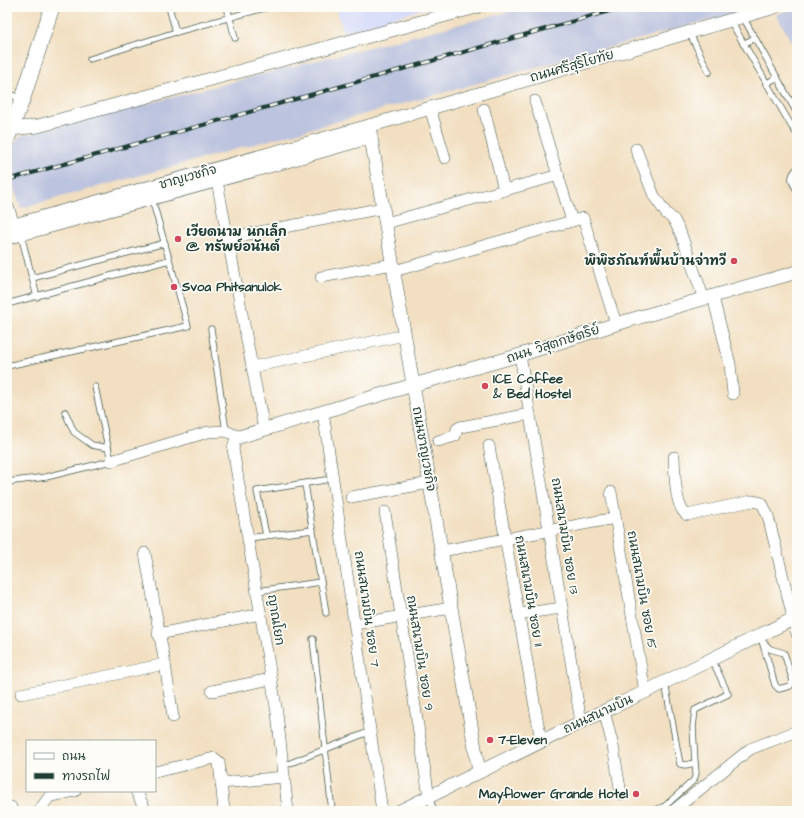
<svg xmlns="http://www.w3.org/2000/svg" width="804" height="818" viewBox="0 0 804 818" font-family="'Architects Daughter','Playpen Sans Thai',sans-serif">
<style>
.built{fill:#d3d9f9}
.industrial{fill:#bcc3de}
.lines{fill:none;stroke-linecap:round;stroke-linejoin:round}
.service-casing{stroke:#3f5549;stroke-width:7}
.minor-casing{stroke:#3f5549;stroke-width:12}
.tertiary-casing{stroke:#3f5549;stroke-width:14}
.secondary-casing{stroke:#3f5549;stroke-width:16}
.service{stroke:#fff;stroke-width:5.5}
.minor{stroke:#fff;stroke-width:11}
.tertiary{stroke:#fff;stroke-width:13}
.secondary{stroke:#fff;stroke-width:15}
.rail-casing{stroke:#1f3d34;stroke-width:4}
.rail{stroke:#fdfcf7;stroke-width:2.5;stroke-dasharray:8;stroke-linecap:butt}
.poi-dot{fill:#d1495b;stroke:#fdfcf7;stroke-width:1.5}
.labels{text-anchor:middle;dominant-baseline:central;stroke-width:3.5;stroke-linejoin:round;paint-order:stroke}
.street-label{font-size:13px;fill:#1f3d34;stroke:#fdfcf7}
.poi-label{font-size:13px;font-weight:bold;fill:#1f3d34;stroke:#fdfcf7;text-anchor:start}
</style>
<rect width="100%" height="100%" fill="#fdfcf7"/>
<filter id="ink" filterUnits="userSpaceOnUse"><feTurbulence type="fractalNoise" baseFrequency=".025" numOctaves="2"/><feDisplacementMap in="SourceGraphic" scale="8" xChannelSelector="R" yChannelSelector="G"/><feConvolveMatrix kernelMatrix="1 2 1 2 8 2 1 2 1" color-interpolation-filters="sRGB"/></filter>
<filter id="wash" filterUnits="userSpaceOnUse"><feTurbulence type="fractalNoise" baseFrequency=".012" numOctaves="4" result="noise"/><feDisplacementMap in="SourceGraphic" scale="16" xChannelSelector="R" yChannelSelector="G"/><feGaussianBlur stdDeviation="0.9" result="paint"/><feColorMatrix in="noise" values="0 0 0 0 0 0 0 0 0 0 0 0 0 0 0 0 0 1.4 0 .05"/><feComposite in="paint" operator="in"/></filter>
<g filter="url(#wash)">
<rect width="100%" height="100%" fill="#f2dfc1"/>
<polygon class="built" points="336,7 431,7 343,32"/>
<g class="industrial">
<polygon points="527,7 757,7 21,208 9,175 7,158 11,147 20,136"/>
<polygon points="797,8 797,52 776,14"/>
</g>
</g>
<g filter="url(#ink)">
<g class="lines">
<g class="service-casing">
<g id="service">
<polyline points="169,7 176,32"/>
<polyline points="227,7 235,38"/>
<polyline points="743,17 797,113"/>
<polyline points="730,20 792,127 797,134"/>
<polyline points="689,32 709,72"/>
<polyline points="743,44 755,38"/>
<polyline points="90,59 176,32 268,7"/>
<polyline points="766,84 777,77"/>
<polyline points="7,94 22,98"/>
<path d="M797,169c-8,8 -6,12 0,21"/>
<polyline points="21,235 37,297"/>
<polyline points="32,278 165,243"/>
<polyline points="7,304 169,260"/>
<polyline points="211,329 226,431"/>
<polyline points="7,366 188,326 152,199"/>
<polyline points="65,412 74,432 92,445 108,448"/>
<polyline points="7,482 46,477 111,461 95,387"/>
<polyline points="305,484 326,613"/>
<polyline points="266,535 257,491 325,480"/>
<polyline points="248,538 313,530"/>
<polyline points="257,591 321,582"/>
<polyline points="760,636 762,641 775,685 779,689 790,686 793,681 784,653 770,649 762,641"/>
<polyline points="313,639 332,811"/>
<polyline points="665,683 680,764 685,765 695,763"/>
<polyline points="283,766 371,731"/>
<polyline points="429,797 434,811"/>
<polyline points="654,811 665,806 694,780 696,773 695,763 693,727 695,710 728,694 712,659"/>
</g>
</g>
<g class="minor-casing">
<g id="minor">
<polyline points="535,101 572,221"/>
<polyline points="430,108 445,158"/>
<polyline points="484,109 504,190"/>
<polyline points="636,149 654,196 666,213 674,220 681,234 704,299"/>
<polyline points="217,181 252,367 264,429"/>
<polyline points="386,223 559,175"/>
<polyline points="228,238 383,208"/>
<polyline points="394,271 583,218 616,324"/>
<polyline points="321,277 393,264"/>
<polyline points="713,297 730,364 733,394"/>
<polyline points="520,355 581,722"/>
<polyline points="252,367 405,335"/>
<polyline points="323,412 382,811"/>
<polyline points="438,441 455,436 457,429 460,427 530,414"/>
<polyline points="489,446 541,741"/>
<path d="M674,457c1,14 0,50 13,58l65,-14 10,2 6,13 29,118"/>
<polyline points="111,461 208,432 226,431 239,437 235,441 233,449 277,713 288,811"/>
<polyline points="611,492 645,692"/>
<polyline points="351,497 430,483"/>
<polyline points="385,512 429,797"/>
<polyline points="442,551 615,518"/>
<polyline points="519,614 562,608"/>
<polyline points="355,624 451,608"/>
<polyline points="158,634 261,614"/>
<polyline points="165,664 173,717"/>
<polyline points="212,691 271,679"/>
<polyline points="21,694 165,664 145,553"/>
<polyline points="604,711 613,746 621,794"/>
<polyline points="155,772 214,758 219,762 224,811"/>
<polyline points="221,783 284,777"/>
<polyline points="136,791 146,811"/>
<polyline points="11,807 11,811"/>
<polyline points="41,811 41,808 49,797 75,791"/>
<polyline points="673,811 750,749 797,731"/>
</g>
</g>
<g class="tertiary-casing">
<g id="tertiary">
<polyline points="369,126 479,772"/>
<polyline points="11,129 38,126 476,7"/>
<polyline points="7,227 369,126 775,7"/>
<polyline points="7,238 266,167 371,137"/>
<polyline points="239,437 413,385 520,355 616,324 797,272"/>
<polyline points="400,811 581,722 645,692 797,617"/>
</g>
</g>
<g class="secondary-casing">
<g id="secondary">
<polyline points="7,139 23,98 52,7"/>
<polyline points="7,209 12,226"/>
</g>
</g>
<use href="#service" class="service"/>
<use href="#minor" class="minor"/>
<use href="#tertiary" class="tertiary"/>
<use href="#secondary" class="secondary"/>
<g class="rail-casing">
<polyline id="rail" points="7,180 624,7"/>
</g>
<use href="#rail" class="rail"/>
</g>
</g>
<g class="poi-dot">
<circle cx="178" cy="239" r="4"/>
<circle cx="734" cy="261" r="4"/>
<circle cx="174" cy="287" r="4"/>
<circle cx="485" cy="386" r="4"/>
<circle cx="490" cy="740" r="4"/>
<circle cx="636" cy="794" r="4"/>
</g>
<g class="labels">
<g class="street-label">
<text transform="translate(572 66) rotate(-16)">ถนนศรีสุริโยทัย</text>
<text transform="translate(188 177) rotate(-16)">ชาญเวชกิจ</text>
<text transform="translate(553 344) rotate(-18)">ถนน วิสุตกษัตริย์</text>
<text transform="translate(424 449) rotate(80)">ถนนชาญเวชกิจ</text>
<text transform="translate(565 536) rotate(81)">ถนนสนามบิน ซอย 13</text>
<text transform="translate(642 590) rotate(80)">ถนนสนามบิน ซอย 15</text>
<text transform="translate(529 591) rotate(80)">ถนนสนามบิน ซอย 11</text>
<text transform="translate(367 609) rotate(82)">ถนนสนามบิน ซอย 7</text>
<text transform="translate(276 620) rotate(81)">ญาณโยก</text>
<text transform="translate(420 653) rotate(81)">ถนนสนามบิน ซอย 9</text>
<text transform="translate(598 714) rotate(-25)">ถนนสนามบิน</text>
</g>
<g class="poi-label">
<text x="186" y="232">เวียดนาม นกเล็ก<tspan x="186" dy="15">@ ทรัพย์อนันต์</tspan></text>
<text x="726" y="261" text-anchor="end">พิพิธภัณฑ์พื้นบ้านจ่าทวี</text>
<text x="182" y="287">Svoa Phitsanulok</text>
<text x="493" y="379">ICE Coffee<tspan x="493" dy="15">&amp; Bed Hostel</tspan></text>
<text x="498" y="740">7-Eleven</text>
<text x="628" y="794" text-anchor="end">Mayflower Grande Hotel</text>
</g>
</g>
<rect width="804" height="818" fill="none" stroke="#fdfcf7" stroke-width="24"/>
<rect x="26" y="740" width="130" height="52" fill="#fdfcf7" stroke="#a4b0a9"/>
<rect x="34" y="753" width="20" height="6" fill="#ffffff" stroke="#a4b0a9"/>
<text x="62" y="760" font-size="12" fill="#1f3d34">ถนน</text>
<rect x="34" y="773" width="20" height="6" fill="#1f3d34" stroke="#a4b0a9"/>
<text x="62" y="780" font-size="12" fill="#1f3d34">ทางรถไฟ</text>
</svg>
